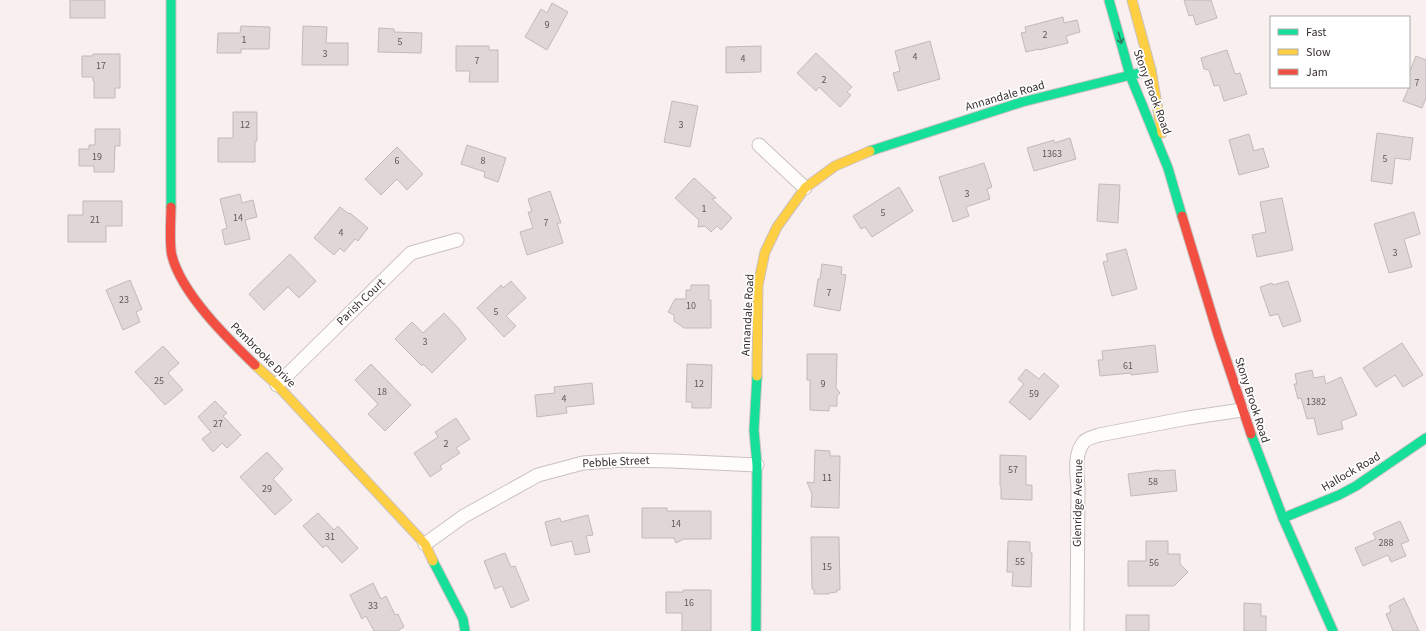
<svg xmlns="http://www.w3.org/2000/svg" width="1426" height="631" viewBox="0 0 1426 631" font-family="'Source Sans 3',sans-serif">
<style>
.building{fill:#dfd6d5;stroke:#c2bab8}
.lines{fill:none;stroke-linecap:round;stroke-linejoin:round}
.street-casing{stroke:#cac1c0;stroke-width:15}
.fast-casing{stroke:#cac1c0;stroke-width:11}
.slow-casing{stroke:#cac1c0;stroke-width:11}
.jam-casing{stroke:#cac1c0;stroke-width:11}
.street{stroke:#fefdfc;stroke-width:13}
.fast{stroke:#16e098;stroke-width:9}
.slow{stroke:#ffcf43;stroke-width:9}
.jam{stroke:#f24e42;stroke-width:9}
.oneway{stroke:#287e5e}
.labels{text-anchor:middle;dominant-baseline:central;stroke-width:3.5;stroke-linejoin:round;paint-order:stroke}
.number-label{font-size:10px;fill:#615858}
.street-label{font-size:12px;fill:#372e2e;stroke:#fff}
</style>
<rect width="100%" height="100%" fill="#f9efee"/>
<g class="building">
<rect x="70" y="0" width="35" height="18"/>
<polygon points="1184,0 1211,0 1217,18 1196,25 1193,15 1189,16"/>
<polygon points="552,3 568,12 547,50 525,37 541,9 547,13"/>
<polygon points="1063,17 1064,23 1077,20 1080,32 1066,36 1068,43 1039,50 1039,49 1026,52 1021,33 1026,32 1025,27"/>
<polygon points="241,26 270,27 269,49 241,49 241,53 217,53 218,33 240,33"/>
<polygon points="303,26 327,27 326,43 348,43 348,65 302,65"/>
<polygon points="379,28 394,29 394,32 422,33 421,53 378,52"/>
<polygon points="930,41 940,79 898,91 893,73 900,71 895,51"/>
<polygon points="456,46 489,46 489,50 498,50 498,82 469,82 470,71 456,71"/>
<polygon points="761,46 761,72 726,73 726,47"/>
<polygon points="1227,50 1235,74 1240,73 1247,94 1224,101 1219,85 1214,86 1209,70 1204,69 1201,58"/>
<polygon points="816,53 852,87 847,92 851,95 840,107 819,87 816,91 797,73"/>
<polygon points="93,54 120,54 120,88 115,88 115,98 94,98 94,81 93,81 93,77 82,77 82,56 93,56"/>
<polygon points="1416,56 1426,60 1426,98 1422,108 1403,101 1409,87 1409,73"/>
<polygon points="672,101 698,106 690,147 664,142"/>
<polygon points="233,112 257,112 257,141 255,141 255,162 218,162 218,138 233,138"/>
<polygon points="95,129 120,129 120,146 115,146 114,172 94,172 94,166 79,166 79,149 89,149 89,145 95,145"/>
<polygon points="1377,133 1413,138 1410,160 1395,158 1392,184 1371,181"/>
<polygon points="1249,134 1254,151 1263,148 1269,167 1239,175 1229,140"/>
<polygon points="1070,138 1076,159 1034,171 1027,148 1054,140 1054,143"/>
<polygon points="467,145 506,158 498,182 484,177 485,172 461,164"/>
<polygon points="397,147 423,174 407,190 397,179 381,195 365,179"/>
<polygon points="984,163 992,187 987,189 990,199 966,207 969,216 953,222 939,177"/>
<polygon points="694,178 716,198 712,199 732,218 721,230 717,226 711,232 705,226 698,227 699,220 675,198"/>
<polygon points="1099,184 1120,185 1118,223 1097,221"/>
<polygon points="899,187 913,211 872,237 865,227 861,229 853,216"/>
<polygon points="550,191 561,223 557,223 563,243 527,255 520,232 533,228 528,212 532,212 528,199"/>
<polygon points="240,194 242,203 253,200 257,217 245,220 250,239 225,245 222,230 227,228 220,199"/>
<polygon points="1282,198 1293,250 1257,257 1252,235 1266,232 1260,202"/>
<polygon points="83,201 122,201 122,226 106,226 106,242 68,242 68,215 83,215"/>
<polygon points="340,207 349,214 350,213 368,228 358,241 355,239 344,252 340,248 334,255 314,238"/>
<polygon points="1414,212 1420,234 1404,239 1412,267 1389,273 1374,224"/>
<polygon points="1126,249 1137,289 1112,296 1103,262 1108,261 1106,254"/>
<polygon points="290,254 316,281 299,298 288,287 264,310 249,294"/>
<polygon points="822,264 842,267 841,274 846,275 840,311 814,306 818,279 820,279"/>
<polygon points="130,280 142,309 136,312 140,322 123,330 106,290"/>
<polygon points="511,281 526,298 506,316 516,326 504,337 477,308 501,285 503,288"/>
<polygon points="1288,281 1301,321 1283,327 1278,314 1270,316 1260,287 1272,283 1273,285"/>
<polygon points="691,285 709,285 709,300 711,300 711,328 684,328 674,321 674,315 668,312 675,299 686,299 686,290 691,290"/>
<polygon points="444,313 459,329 466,339 432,373 423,364 422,366 395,339 412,322 423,333"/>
<polygon points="1402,343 1423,375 1403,387 1395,375 1376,387 1363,368"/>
<polygon points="1155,345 1158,372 1131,375 1131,373 1100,376 1098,360 1103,360 1102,351"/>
<polygon points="163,346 179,363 168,373 183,390 165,405 135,372"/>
<polygon points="807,354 837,354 836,388 840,393 837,396 837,406 829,406 829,411 810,410 810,380 807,380"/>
<polygon points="371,364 411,405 385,431 368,414 378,404 355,380"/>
<polygon points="687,364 712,365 711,408 692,408 692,402 686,402"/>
<polygon points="1026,369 1039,379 1044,373 1059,386 1030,420 1009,402 1024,384 1018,379"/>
<polygon points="1312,370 1314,378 1324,376 1326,384 1341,377 1357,415 1341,421 1343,429 1318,435 1314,418 1307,419 1301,398 1298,399 1294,384 1297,384 1295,374"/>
<polygon points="592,383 594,404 566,407 567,413 537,417 535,395 555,393 554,387"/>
<polygon points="215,401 227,413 223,416 241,435 227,448 222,443 213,452 202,439 211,432 198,417"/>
<polygon points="456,418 470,439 456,448 460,453 440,466 442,469 430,477 414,453 438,437 435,432"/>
<polygon points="815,450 830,451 830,456 840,456 839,508 811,507 812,494 807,482 814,483"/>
<polygon points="267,452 283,469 273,479 292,500 275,515 240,477"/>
<polygon points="1000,455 1026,456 1026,485 1032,485 1032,500 1001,499 1001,486 1000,486"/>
<polygon points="1159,470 1159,471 1175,470 1177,491 1131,496 1128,474"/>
<polygon points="642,508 667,508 667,511 711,511 711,539 684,539 676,543 674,538 642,538"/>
<polygon points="318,513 334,530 338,526 358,548 342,563 326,545 323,548 303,526"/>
<polygon points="588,515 593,535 586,536 590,552 575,555 572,541 551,546 545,522 560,518 561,522"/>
<polygon points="1400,521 1409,541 1401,544 1406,556 1391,562 1388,555 1363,566 1355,548 1376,539 1373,533"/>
<polygon points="811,537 839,537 840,590 837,590 837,592 829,593 829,594 814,594 814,589 812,589"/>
<polygon points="1008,541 1030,542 1030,552 1032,553 1031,587 1012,586 1013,572 1007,572"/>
<polygon points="1146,541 1168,541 1168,554 1180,554 1180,564 1188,572 1174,586 1128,586 1128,561 1146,561"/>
<polygon points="505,553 511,567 515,566 529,600 511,608 502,586 495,589 484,561"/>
<polygon points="373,583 381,599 386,596 395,615 398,614 404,627 397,631 374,631 366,616 362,619 350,595"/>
<polygon points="683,590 711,590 711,631 682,631 682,613 666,613 666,592 683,592"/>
<polygon points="1404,598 1419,631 1393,631 1386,614 1391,612 1389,606"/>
<polygon points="1244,603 1261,604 1261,616 1266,616 1266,631 1244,631"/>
<rect x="1126" y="615" width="23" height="16"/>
</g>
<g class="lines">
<g class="street-casing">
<g id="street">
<polyline points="759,145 805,188"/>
<polyline points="277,385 411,253 457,240"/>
<polyline points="425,544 464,516 538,475 583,463 623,460 672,461 757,465"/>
<path d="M1077,631l1,-144c-1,-13 -4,-32 5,-44 3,-5 11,-6 16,-8l89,-17 54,-8"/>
</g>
</g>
<g class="fast-casing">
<g id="fast">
<polyline points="171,0 171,207"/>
<polyline points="1109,0 1130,75 1168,168 1182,216"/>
<polyline points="870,151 1022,102 1151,70"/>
<polyline points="1251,434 1283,518 1333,631"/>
<polyline points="1283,518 1339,495 1356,486 1426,438"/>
<polyline points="433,561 463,619 465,631"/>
<polyline points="756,631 757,465 754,430 757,376"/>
</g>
</g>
<g class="slow-casing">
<g id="slow">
<polyline points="1132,0 1151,70 1162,133"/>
<polyline points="255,365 277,385 425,544 433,561"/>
<polyline points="757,376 758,285 765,252 777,227 805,188 835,166 870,151"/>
</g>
</g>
<g class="jam-casing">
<g id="jam">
<path d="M171,207c0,12 -2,38 1,49 10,38 55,82 83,109"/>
<polyline points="1182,216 1218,335 1251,434"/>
</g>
</g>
<use href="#street" class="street"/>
<use href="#fast" class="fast"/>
<use href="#slow" class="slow"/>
<use href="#jam" class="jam"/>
</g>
<defs><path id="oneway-shaft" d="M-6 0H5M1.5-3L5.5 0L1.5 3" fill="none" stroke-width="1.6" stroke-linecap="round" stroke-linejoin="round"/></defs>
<use class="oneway" href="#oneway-shaft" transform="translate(1120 38) rotate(74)"/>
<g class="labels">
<g class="number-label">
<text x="547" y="25">9</text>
<text x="1045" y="35">2</text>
<text x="244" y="40">1</text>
<text x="400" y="42">5</text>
<text x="325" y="54">3</text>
<text x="915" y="57">4</text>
<text x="743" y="59">4</text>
<text x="477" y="61">7</text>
<text x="101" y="66">17</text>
<text x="824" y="80">2</text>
<text x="1417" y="83">7</text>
<text x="245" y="125">12</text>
<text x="681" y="125">3</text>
<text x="1052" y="154">1363</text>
<text x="97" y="157">19</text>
<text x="1385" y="159">5</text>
<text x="397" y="161">6</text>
<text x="483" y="161">8</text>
<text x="967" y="194">3</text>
<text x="704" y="209">1</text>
<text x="883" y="213">5</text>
<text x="238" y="218">14</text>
<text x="95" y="220">21</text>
<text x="546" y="223">7</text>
<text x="341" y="233">4</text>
<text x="1395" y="253">3</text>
<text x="829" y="293">7</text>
<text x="124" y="300">23</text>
<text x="691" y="306">10</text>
<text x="496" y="312">5</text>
<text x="425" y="342">3</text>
<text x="1128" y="366">61</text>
<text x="159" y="381">25</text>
<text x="699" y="384">12</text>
<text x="823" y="384">9</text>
<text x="382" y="392">18</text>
<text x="1034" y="394">59</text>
<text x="564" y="399">4</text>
<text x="1316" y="402">1382</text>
<text x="218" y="424">27</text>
<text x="446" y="444">2</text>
<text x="1013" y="470">57</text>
<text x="827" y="478">11</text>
<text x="1153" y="482">58</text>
<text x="267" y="489">29</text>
<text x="676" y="524">14</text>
<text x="330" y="537">31</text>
<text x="1386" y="543">288</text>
<text x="1020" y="562">55</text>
<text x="1154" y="563">56</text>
<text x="827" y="567">15</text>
<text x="689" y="603">16</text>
<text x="373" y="606">33</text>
</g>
<g class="street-label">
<text transform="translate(1152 92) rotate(70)">Stony Brook Road</text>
<text transform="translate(1005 96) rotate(-16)">Annandale Road</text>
<text transform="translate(361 302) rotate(-44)">Parish Court</text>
<text transform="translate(748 315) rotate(-87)">Annandale Road</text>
<text transform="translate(263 355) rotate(45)">Pembrooke Drive</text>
<text transform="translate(1252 400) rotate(72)">Stony Brook Road</text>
<text transform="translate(616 462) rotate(-3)">Pebble Street</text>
<text transform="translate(1351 472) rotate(-30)">Hallock Road</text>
<text transform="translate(1078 503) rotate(-89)">Glenridge Avenue</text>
</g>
</g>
<rect x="1270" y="16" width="140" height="72" fill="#ffffff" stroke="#afabab"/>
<rect x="1278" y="29" width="20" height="6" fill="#16e098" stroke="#afabab"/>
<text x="1306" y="36" font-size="12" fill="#372e2e">Fast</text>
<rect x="1278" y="49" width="20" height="6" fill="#ffcf43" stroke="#afabab"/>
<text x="1306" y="56" font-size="12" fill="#372e2e">Slow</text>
<rect x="1278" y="69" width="20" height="6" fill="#f24e42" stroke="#afabab"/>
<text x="1306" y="76" font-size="12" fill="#372e2e">Jam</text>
</svg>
